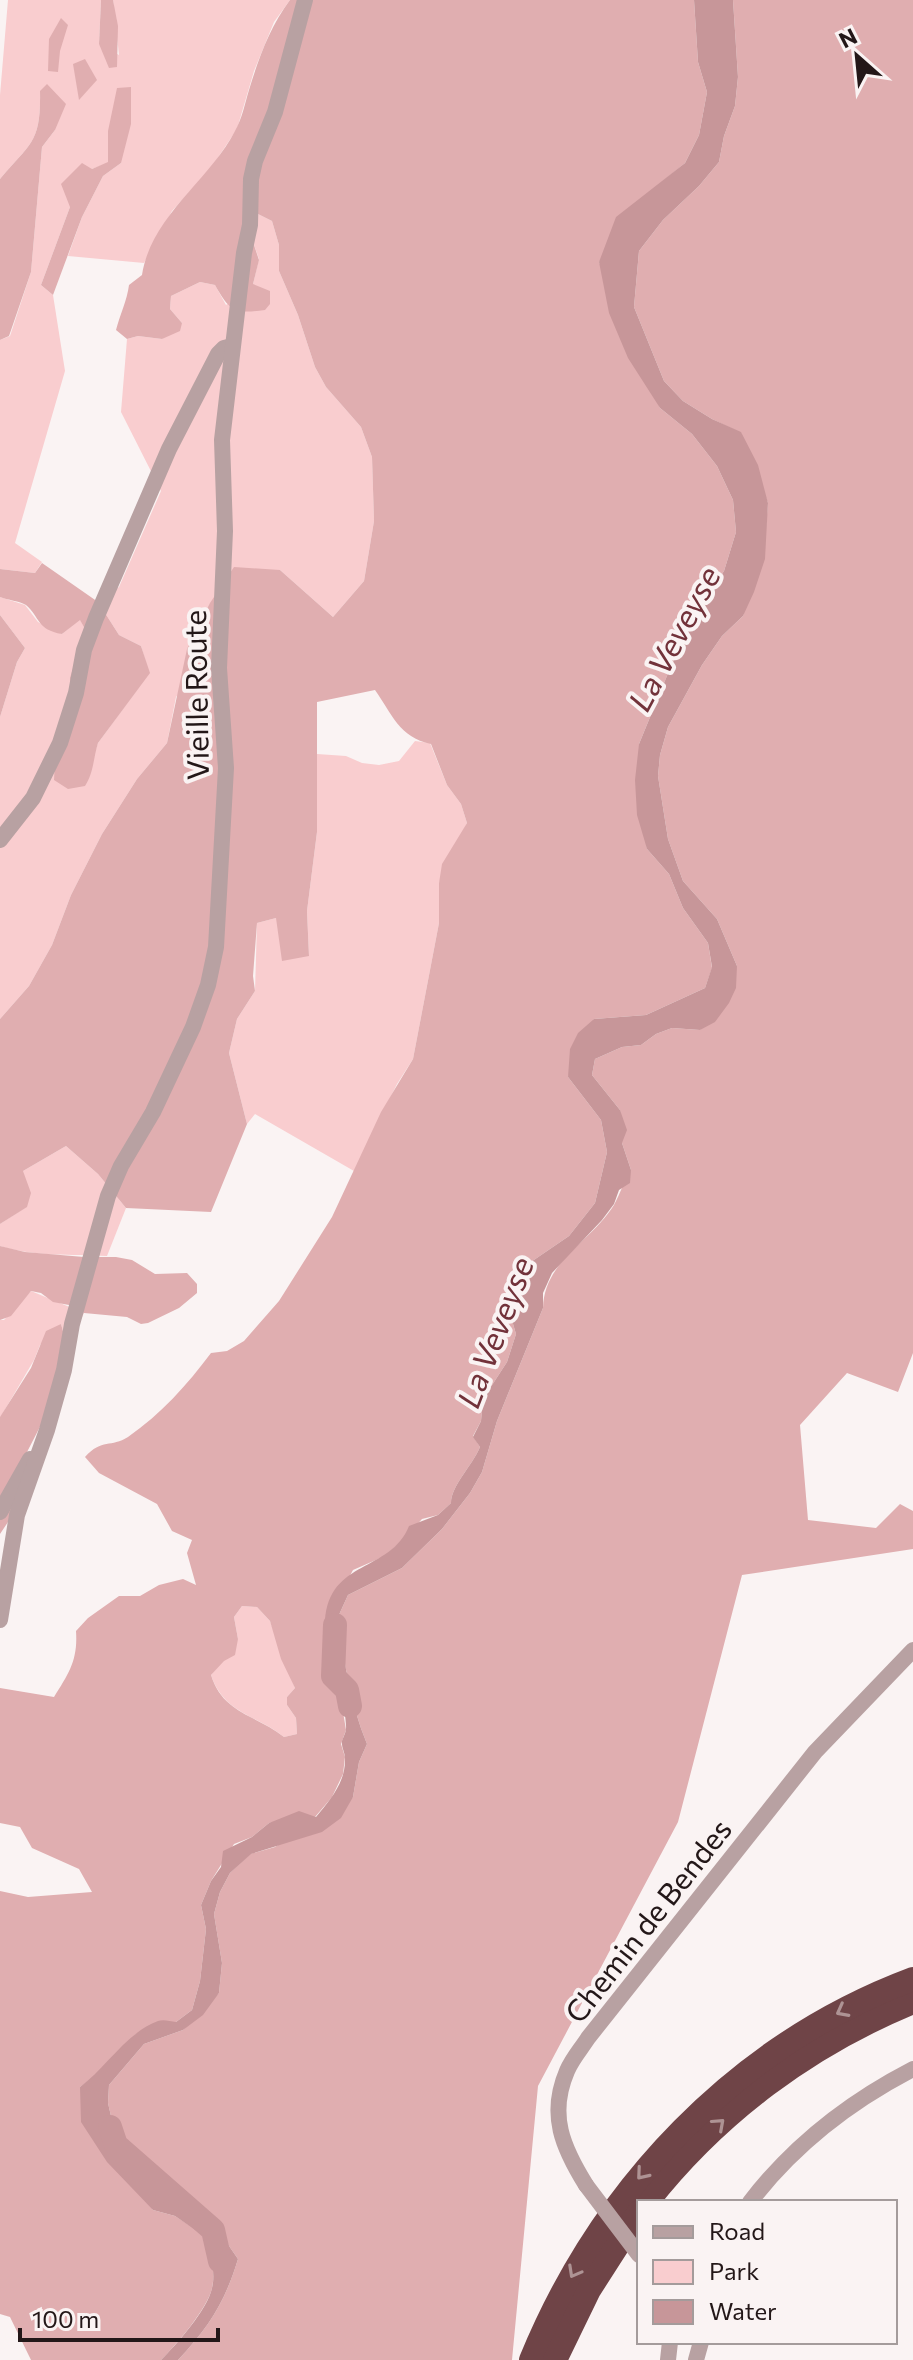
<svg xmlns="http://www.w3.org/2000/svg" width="913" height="2360" viewBox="0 0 913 2360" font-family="Commissioner,sans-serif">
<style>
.green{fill:#f9cdcf}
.forest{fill:#e0aeb0;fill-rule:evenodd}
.water{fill:#c79699}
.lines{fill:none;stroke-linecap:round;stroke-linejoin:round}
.river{stroke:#c79699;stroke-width:24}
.minor{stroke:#b8a1a2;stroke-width:16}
.highway{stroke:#6f4447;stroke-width:24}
.minor-bridge{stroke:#b8a1a2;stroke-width:16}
.oneway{stroke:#ae9394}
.labels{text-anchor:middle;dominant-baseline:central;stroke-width:8;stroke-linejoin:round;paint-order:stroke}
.street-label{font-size:30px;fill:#231718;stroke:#faf3f3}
.water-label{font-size:32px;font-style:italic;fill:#72323a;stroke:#faf3f3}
</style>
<rect width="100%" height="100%" fill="#faf3f3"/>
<g class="green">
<path d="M8,0h93l-2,44 20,11 -6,-55h177l-16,22 -20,49 -17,58 -26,39 -39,43 -28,52 -76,-7 14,-39 21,-41 18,-13 -13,-32v32l-16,6 -22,38 -29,78 12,10 12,76 -50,172 27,19 -7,11 -35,-4v-229l10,-4 21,-64 11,-125 13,-17 -15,-39c1,52 -9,51 -40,88v-84z"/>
<polygon points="252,211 272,221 279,245 279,271 298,315 315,367 326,387 361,427 372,457 374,521 364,581 333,617 280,570 176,697 167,743 137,779 102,834 71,895 52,945 29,986 0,1019 0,717 17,662 25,648 0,615 0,597 25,605 38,622 62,634 80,619 85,629 94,773 93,757 98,743 149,673 141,646 119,635 98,602 119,587 161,491 121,412 127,339 138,336 162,339 182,323 170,309 171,296 200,282 215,285 226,305 253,284 259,259 253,242"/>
<polygon points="415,741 430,743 447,785 461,804 467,823 439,883 439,923 413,1059 397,1084 354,1171 255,1114 247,1124 229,1053 237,1019 255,991 257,923 276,918 309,956 307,911 317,832 317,754 346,756 362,763 379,765 399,761"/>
<path d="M66,1146l32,28 28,34 -19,48c-35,-2 -72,1 -107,-10v-22l26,-17 -3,-36z"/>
<polygon points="31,1291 84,1313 67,1348 61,1324 40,1345 34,1360 0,1418 0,1320 4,1320"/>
<path d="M242,1606l15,1 13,14 25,67 -8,9v8l9,13 1,16 -13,3c-27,-22 -60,-23 -73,-62l27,-36 -4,-22z"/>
</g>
<g class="forest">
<polygon points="101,0 113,0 118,26 117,67 109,68 99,44"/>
<path d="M290,0h404l4,62 9,30 -8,43 -14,28 -28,23 -58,76 61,146 32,26 25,32 16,34 3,32 -12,39 -25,38 -28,57 -32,78 8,105 22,25 14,34 25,35 4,25 -7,20 -59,27 -52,4 -26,58 33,43 6,32 -12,51 -26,33 -41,28 -17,53 5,17 -9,28 -24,37 -2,22 -8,15 7,11c-8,19 -29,39 -29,56l-13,12 -16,4 -19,21 -18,16 -32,14 -28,52 8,30 13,78 -5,14 4,13 -2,17 -11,23 -17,20 -46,6 -17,14 -18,7 -23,37 -10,24 5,24 -6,52 -8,29 -16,12 -40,12 -38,40 -18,13 73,123 22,6 32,21c3,16 9,34 5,51 -4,20 -36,57 -51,72h-130l-21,-43 -10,-3v-423l28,6 64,-5 -13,-23 -47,-21 -12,-21 -20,-4v-135l54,9c15,-24 24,-37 22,-66l12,-13 31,-22h21l19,-11 24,-6 13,6 -9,-32 5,-13 -20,-9 -15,-27 -58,-31 -14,-16c17,-19 26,-9 43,-20 33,-23 59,-52 83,-84l16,-2 17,-10 35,-40 53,-84 49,-105 32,-53 26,-136v-40l3,-19 25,-41 -6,-19 -14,-19 -16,-41c-32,-7 -39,-30 -56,-54l-58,12v130l-10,79 2,45 -27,5 -6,-43 -19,5 -4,53 2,15 -18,28 -8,34 18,71 -36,88 -85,-4 -28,-34 -32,-28 -43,25 8,22 -4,14 -27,17v-205l29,-33 23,-41 19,-50 31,-61 35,-55 30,-36 20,-94 23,-46 24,-36 46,3 53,47 31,-36 10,-60 -2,-64 -11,-30 -35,-40 -11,-20 -17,-52 -19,-44v-26l-7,-24 -20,-10 1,31 6,18 -6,24 17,7v13l-5,6c-30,4 -35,2 -50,-25l-15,-3 -29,14 -1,13 12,14 -2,8 -18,8 -24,-3 -11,3 -11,-9c4,-16 11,-29 13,-45l13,-10c9,-59 67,-94 93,-144 7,-12 10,-28 14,-41 10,-33 21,-63 41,-90zM242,1606l15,1 13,14 11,38 14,29 -8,9v8l9,13 1,16 -13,3c-27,-22 -61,-23 -73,-62l13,-14 11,-6 3,-16 -4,-22z"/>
<path d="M733,0h180v1353l-15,39 -51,-19 -47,52 8,95 68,8 24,-24 13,7v38l-171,26 -64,247 -140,264 -26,274h-334c31,-33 47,-58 60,-101l-11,-16 -40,-36 -35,-24 -24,-23 -15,-35 -5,-22 1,-18 35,-41 39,-14 36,-37 3,-30 -8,-49 6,-22 10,-19 20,-19 25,-7 78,-50 6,-35 8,-18c-17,-41 -23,-83 -29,-127l10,-22 54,-27 40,-39 28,-36 12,-21 15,-51 46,-113c1,-47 48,-66 71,-103 6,-11 10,-24 17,-35l-9,-27 -2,-33 -28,-35 3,-16 27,-12 19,-2 15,-11 16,-6 28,2 37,-64 -20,-47 -34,-38 -15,-42 -10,-63 2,-21 8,-28 34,-62 20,-29 21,-20 23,-90 2,-23 -27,-70 -29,-14 -29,-18 -19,-20 -30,-74 5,-56 24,-31 36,-34 20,-24 5,-26 11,-30 3,-29z"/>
<polygon points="61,18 68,25 60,51 58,72 48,71 49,39"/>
<polygon points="85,59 97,80 79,100 73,64"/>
<path d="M47,84l19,20 -11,26 -13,17 -11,125 -22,64 -9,4v-161c31,-37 41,-36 40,-88z"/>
<polygon points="131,87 131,124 121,163 103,176 82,217 53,295 41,285 70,207 61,184 82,163 92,169 108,162 108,131 117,88"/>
<path d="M42,563l56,39 21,33 22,11 9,27 -52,70c-5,16 -4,29 -13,43l-17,3 -14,-9 2,-39 15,-31 -1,-32 15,-49 -5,-9 -18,14c-25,-4 -22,-17 -36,-29 -6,-4 -19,-5 -26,-8v-28l35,4z"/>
<polygon points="0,615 25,648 17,662 0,717"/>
<polygon points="0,1246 25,1252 84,1257 116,1257 132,1260 155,1274 187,1273 197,1284 197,1293 179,1308 148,1323 141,1324 127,1317 84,1313 69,1305 53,1302 41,1293 31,1291 11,1316 0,1320"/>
<polygon points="61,1324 65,1339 45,1417 26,1454 10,1519 0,1534 0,1417 31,1368 46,1331"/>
</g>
<path class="water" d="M694,0h39l5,77 -3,29 -11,30 -5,26 -20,24 -36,34 -24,31 -5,56 30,74 19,20 29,18 29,13 17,33 10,38 -3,56 -11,33 -11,24 -21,20 -20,29 -34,62 -8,28 -2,21 10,63 15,42 34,38 20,47 -1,22 -7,15 -14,19 -15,8 -28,-2 -16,6 -15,11 -19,2 -27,12 -3,16 28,35 7,20 -5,13 9,27 -1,13 -11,7 -5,14 -12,16 -50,53 -9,20v15l-46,113 -15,51 -12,21 -28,36 -40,39 -54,27 -10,22c6,44 12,86 29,127l-8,18 -6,35 -12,21 -19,14 -71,22 -21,19 -10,19 -6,22 8,49 -3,30 -16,22 -20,15 -39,14 -35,41 -1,18 5,22 15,35 24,23 35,24 40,36 11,16c-13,43 -29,68 -60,101h-17c15,-15 47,-51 51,-72 4,-16 -2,-34 -5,-50l-32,-22 -22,-6 -46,-48 -26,-40 -1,-35c26,-19 47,-55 78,-66 5,-2 12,0 18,1l16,-12 8,-29 6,-52 -5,-24 10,-24 10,-14 2,-16 29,-14 17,-14 30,-12 17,6c14,-17 30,-35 29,-59 0,-6 -4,-11 -3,-17 1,-3 4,-9 4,-12 1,-15 -9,-55 -12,-72 -2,-11 -9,-25 -9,-36 4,-62 65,-48 84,-95l29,-11 13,-12c0,-17 21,-37 29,-56l-7,-10 8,-16 2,-22 24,-37 9,-28 -5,-17 17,-53 41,-28 26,-33 12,-51 -6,-32 -33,-43 2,-28 8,-16 16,-14 52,-4 59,-27 7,-21 -4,-24 -25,-35 -14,-34 -22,-25 -10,-34 -2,-35 4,-36 32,-78 28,-57 25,-38 12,-39 -3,-32 -16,-34 -25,-32 -32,-26 -32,-50 -19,-45 -10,-51 17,-45 69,-54 14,-28 8,-43 -9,-30z"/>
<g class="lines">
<g class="river">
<polyline points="335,1625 333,1676 347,1690 350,1706"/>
<polyline points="110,2127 116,2145 213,2230 220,2261"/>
</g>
<g class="minor">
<polyline points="0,840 33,798 60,743 76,693 84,650 96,618 169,449 218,354 224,348 232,346"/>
<polyline points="0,1512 30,1459"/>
<polyline points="0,1620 17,1515 47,1430 64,1370 72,1324 108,1196 121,1166 153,1112 193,1027 208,985 216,947 226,768 219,668 225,531 222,440 244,253 250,225 251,179 255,161 275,112 305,0"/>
<path d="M586,2185c-23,-37 -38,-70 -19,-114 5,-12 14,-22 21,-33l227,-286 98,-102"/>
<path d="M750,2202c43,-56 101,-101 163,-133"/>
<polyline points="668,2360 670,2342"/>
<polyline points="696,2360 701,2342"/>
</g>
<g class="highway">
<path d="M647,2202c70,-89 161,-157 266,-200"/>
<path d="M531,2360c71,-173 206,-315 382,-381"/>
<polyline points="555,2360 589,2290 639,2212"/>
</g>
<polyline class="minor-bridge" points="586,2185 639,2255"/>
</g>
<defs><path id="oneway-chevron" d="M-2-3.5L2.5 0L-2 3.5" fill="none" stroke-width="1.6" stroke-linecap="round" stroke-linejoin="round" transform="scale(2)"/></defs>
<g class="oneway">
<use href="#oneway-chevron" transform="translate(842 2011) rotate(152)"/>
<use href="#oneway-chevron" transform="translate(719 2124) rotate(-42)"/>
<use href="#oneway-chevron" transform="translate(642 2174) rotate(130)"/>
<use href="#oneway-chevron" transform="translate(574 2272) rotate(119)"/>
</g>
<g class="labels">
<g class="street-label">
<text transform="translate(195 695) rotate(-91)">Vieille Route</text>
<text transform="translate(647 1920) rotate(-52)">Chemin de Bendes</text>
</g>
<g class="water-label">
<text transform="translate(673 638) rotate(-62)">La Veveyse</text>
<text transform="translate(494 1332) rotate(-69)">La Veveyse</text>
</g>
</g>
<rect x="637" y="2200" width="260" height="144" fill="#faf3f3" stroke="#a49b9b" stroke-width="2"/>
<rect x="653" y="2226" width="40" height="12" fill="#b8a1a2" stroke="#a49b9b" stroke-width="2"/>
<text x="709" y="2240" font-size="24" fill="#231718">Road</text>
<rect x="653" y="2260" width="40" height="24" fill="#f9cdcf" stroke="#a49b9b" stroke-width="2"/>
<text x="709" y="2280" font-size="24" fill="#231718">Park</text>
<rect x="653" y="2300" width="40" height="24" fill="#c79699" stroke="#a49b9b" stroke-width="2"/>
<text x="709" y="2320" font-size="24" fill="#231718">Water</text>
<g transform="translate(857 56) rotate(333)" stroke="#faf3f3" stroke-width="6" paint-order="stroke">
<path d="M0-6L14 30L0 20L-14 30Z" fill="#231718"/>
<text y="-12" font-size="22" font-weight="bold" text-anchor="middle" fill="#231718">N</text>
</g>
<path d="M20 2328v12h198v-12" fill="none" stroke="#231718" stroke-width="4"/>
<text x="32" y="2328" font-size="24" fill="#231718" stroke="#faf3f3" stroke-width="6" paint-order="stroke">100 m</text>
</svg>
